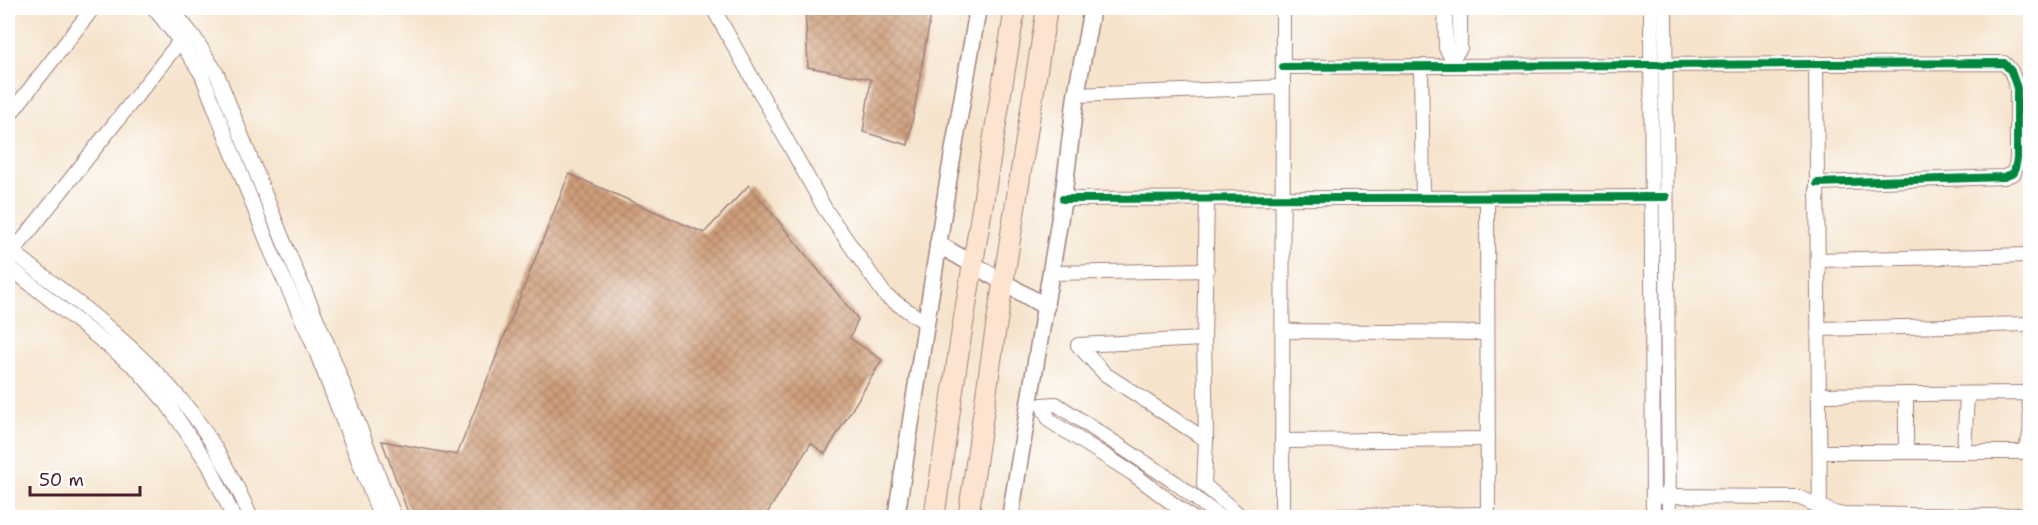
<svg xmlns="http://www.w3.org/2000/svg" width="2038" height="525" viewBox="0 0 2038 525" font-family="'Shantell Sans',sans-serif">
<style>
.building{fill:url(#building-cross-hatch)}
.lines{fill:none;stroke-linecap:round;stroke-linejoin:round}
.minor-casing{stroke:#a0817b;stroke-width:16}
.tertiary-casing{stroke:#a0817b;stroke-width:19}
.secondary-casing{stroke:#a0817b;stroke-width:22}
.minor{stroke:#fff;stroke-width:14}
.tertiary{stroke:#fff;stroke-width:16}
.secondary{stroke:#fde4d1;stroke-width:20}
.cycleway-casing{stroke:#fff;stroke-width:11}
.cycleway{stroke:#00873e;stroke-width:8}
</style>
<defs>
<pattern id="building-cross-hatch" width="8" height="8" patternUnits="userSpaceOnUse" patternTransform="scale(1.5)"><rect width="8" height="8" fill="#cf9f7a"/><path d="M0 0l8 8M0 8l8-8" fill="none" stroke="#aa8164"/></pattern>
</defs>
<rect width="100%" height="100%" fill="#fff"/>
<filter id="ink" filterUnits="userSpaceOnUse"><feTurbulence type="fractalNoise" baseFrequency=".0167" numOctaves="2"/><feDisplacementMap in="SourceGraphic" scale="12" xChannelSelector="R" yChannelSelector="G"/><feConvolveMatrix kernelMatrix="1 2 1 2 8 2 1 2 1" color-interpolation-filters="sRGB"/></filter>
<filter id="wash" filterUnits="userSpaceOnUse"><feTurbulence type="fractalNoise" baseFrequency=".008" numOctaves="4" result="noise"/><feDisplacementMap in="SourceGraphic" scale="24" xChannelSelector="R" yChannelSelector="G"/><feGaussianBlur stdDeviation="1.35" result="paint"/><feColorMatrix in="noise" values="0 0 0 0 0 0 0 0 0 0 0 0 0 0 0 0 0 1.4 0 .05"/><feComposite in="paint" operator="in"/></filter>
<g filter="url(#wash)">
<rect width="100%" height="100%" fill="#f5e3cb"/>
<g id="blocks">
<g class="building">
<polygon points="805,8 932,8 908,145 863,132 871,79 808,67"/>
<polygon points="569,174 704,233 749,185 858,319 850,338 882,360 825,454 811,443 764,518 410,518 382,441 457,455"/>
</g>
</g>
</g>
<g filter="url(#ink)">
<use href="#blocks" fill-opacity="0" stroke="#a0817b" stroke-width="1.5"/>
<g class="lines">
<g class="minor-casing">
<g id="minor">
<polyline points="154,8 180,41 202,75 271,251 312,341 381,518"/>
<polyline points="171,8 194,37 217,74 283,240 329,348 395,518"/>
<polyline points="713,8 825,209 886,296 926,323"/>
<polyline points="1445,8 1446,48 1452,59 1460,48 1460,8"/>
<polyline points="1651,8 1653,518"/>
<polyline points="1665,8 1669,518"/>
<polyline points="1816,63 1820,518"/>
<polyline points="1421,66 1423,198"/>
<polyline points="1283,67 2004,63 2011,71 2017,88 2017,159 2014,173 2004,177 1817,183"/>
<polyline points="1076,95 1283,87"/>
<polyline points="8,117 93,8"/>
<polyline points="1487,198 1488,518"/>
<polyline points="1063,199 1666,197"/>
<polyline points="1207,199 1204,339 1078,345 1105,374 1206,440 1204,485 1243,518"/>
<path d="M8,248c61,48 125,94 175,154 26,31 52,78 68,116"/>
<polyline points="9,257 180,41"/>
<polyline points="1818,260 2030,255"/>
<polyline points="8,266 136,368 168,405 209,465 234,518"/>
<polyline points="1051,273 1207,270"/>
<polyline points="1819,329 2030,324"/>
<polyline points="1283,331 1487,333"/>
<polyline points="1204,339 1206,440"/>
<polyline points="1906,394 1906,452"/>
<path d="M1819,395l205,-2 5,5c1,15 6,44 -8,54h-201"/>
<polyline points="1283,441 1488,439"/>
<polyline points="1964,452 1967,394"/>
<polyline points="1662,496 1798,497 1837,514 1993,516 2022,515 2027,518"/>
<polyline points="1282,517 1487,514"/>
<polyline points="1192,518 1132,473 1050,421 1042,405 1056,404 1176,483 1221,518"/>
<polyline points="1282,518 1283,8"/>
</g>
</g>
<g class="tertiary-casing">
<g id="tertiary">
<polyline points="938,244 1046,307"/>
<polyline points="896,518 947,188 978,8"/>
<polyline points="1010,518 1063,199 1076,95 1092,8"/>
</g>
</g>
<g class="secondary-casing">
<g id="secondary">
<polyline points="934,518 961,336 1015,8"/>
<polyline points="968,518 994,340 1047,8"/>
</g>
</g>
<use href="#minor" class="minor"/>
<use href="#tertiary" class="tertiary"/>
<use href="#secondary" class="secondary"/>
<g class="cycleway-casing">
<g id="cycleway">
<polyline points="1283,67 2004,63 2011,71 2017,88 2017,159 2014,173 2004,177 1817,183"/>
<polyline points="1063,199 1666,197"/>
</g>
</g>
<use href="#cycleway" class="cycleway"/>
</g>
</g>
<rect width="2038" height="525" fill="none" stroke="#fff" stroke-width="30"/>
<path d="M30 486v9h110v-9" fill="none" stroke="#4a1f2b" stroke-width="3"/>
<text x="39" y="486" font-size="18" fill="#4a1f2b" stroke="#ffffff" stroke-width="4.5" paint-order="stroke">50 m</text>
</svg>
